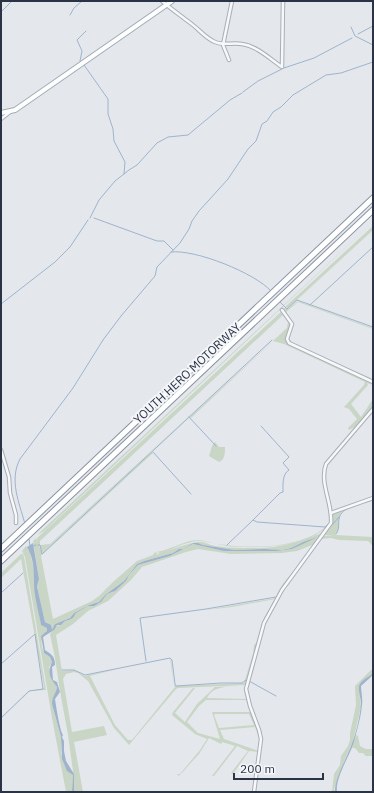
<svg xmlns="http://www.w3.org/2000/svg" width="374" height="793" viewBox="0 0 374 793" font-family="'IBM Plex Sans',sans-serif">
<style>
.green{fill:#c9d6c5;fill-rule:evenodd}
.water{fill:#9fb4cc}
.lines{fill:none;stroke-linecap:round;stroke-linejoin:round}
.stream{stroke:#9fb4cc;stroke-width:1}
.street-casing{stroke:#a9aeb7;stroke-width:4.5}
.primary-casing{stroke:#a3abb8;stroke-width:6}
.highway-casing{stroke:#8b94a3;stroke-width:7}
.street{stroke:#f7f8fa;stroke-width:2.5}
.primary{stroke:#fff;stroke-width:4}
.highway{stroke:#fff;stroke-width:5}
.labels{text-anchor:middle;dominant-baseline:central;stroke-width:4;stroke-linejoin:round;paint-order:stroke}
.street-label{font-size:12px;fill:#2b3445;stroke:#f4f6f9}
</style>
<rect width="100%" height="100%" fill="#e4e7ec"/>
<g class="green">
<polygon points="373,222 44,531 37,535"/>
<polygon points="373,226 373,230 288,308 285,307"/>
<polygon points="298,301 373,328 373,329 298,302 286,312 293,323 289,338 292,343 373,379 373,381 291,343 289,337 292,322 282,310 285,308 288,309"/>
<path d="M282,311l8,13 -4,16 2,4 85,40v1l-6,-2 1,2 -17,19 10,13 12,-18v9l-1,2 -13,15 -10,5 -1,-2 9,-9 -8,-10 -5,-2 20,-22 1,-3 -81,-38 -11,-3 -82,77 -1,-1 97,-89 1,-6 -5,-7 -243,226v4l10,-1 222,-204 -230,213 -2,-8h-2h1l3,9 110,-102 1,1 -112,103 12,63 39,-18 7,-5 14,-14 24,-21 16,-6 2,-3 2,1 -1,2c5,-3 35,-12 41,-13 6,-1 12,3 18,4 13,2 27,2 40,2 27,0 42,-6 67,-15l-2,3 -17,6 -12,6 -10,2 -16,-1 -30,1 -32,-5 -5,-2h-5l-10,6h-4l-6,4 -29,8 -7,3 -13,17 -16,11 -9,10 -10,3 -15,8 -4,5 -15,6 -1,5 -2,1 -3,-6 -4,-2 -7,-31 -1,-6 2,-6 -6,-38 3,-3 1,3v-3z"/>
<path d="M215,442l4,5h6c0,6 0,13 -6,15l-10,-6 3,-10z"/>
<path d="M373,499c-8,5 -23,5 -30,12 -8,7 -1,17 -8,24l38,2v9l-5,-5 -29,-1 -8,-2 -10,1 2,-3 11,-1h-11l9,-12v-10z"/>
<path d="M329,524c-18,24 -75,25 -102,22 -8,-1 -25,-6 -31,-5 -12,2 -24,8 -35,12l-5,-1c14,-2 27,-11 41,-12 7,0 14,3 21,4 33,5 86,5 111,-20z"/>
<path d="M320,537c-20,27 -41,52 -55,82l-20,66 -67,3 -2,1 -47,56 -15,-17 -26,-47 -10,-8 -4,-1 -8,2 -3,5 9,53 32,-6 3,9 -33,7 9,50h-9v-14l-6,-43 -8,-44 -5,-33 -5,-24 6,-8 5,-1 4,-4 4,-1 4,-2 3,-5 12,-7 12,-3 7,-9 6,-2 13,-11 3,-6 9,-10 32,-9 23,-12 32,7h52l15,-2 15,-8zM312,545c-5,18 -31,33 -36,53l-70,12 26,-3 43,-8 -11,19 -7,24 -3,3 -1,9 -9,29 -68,3 -2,-1 -3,-25 -1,-1 4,27 1,1 -43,53h-4l-13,-15 -25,-49 35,-9 -40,9 -11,-6 -12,1 -6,-36 17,-11 15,-13 20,-10 23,-21 11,-13 44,-15 12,-3 33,5 51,-1 15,-2z"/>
<path d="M26,546l4,6 4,19v14l7,40 7,3c-4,13 -10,9 -4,25l6,4 2,5 -3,5 4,14 4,6 -5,17 9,33v16l3,11 9,11 -1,17h-6l-14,-74 -27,-161 -3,-6z"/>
<polygon points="21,554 23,554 24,557 46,690 30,691 1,719 29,691 43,689 44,687 21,559 1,578 1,573"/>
<polygon points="373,668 373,673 362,682 359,689 361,707 353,741 345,759 334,789 335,792 332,792 334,774 340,765 341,756 348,746 350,740 350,733 356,705 355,686"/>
<path d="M238,686c-12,1 -25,0 -31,12l40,1v1h-41l-7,6 -12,16 11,11 22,6 -8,-27h40l6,18 2,9 -5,-12 -35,3 4,9 35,12v1l-10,-1 -16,23 -2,-1 17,-22 -11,-5 -23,30h-2l23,-30 -13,-4 -1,2 -12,-6 -10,16 -20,22 -2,-2h3l20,-24 7,-11 -12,-5 -23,-19 1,-3 20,-24h2l-20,25 10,9 12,-18 18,-17zM215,714h34l5,11 -35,3 -5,-13z"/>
<polygon points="356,735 358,736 360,746 366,749 373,749 373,756 366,756 363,753 359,753 355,748 352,748"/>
</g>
<g class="water">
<path d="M320,536l-28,13 -15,2h-53l-31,-7 -23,12 -32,9 -9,10 -3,6 -11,10 -8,3 -6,8 -7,4h-6l-12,7 -3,5 -4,2 -4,1 -4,4h-4l-3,5 -11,7 2,13c6,4 10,6 10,15l-3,2 1,13 4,2 3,10 -5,7c1,7 5,32 8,36l-1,2 2,4v10l2,10 8,13v18h-2l1,-17 -6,-4 -5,-12 -1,-22 -9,-33c0,-7 4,-11 5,-17 -7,-9 -10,-14 -5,-25l-2,-5 -6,-4 -3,-17 6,-5v-3l-6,-3c-2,-11 -7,-30 -7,-41 0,-12 0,-26 -7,-37l6,-4 6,36 -2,7 1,5 7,31 6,3 1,5 3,-6 15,-6 4,-5 15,-8 10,-3 7,-8 18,-13 13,-17 7,-3 29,-8 6,-4h4l10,-6h5l5,2 32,5 30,-1 17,1 9,-2 12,-6z"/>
<path d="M373,673v2l-12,11c0,6 2,12 1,19 -1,12 -5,25 -8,37 -4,13 -19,36 -17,50h-2c-1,-12 12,-35 16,-46 5,-12 9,-29 10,-42 0,-6 -3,-13 -2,-18 2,-6 10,-9 14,-13z"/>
</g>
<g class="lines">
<g class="stream">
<polyline points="1,12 12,1"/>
<polyline points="70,15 74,8 82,1"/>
<polyline points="351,27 355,36 373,45"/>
<polyline points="358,34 373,26"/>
<polyline points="80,61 82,51 77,40 86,31"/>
<polyline points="84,65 108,99 108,114 113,129 114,141 125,162 124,174"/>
<polyline points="284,68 314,58 352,38"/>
<polyline points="243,92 258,81 282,69"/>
<polyline points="90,218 99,200 115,181 129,170 137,165 157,143 168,137 188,135 230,100 242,93"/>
<polyline points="94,218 157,241 164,241 173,250"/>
<path d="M171,252c24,-3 84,21 100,39"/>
<polyline points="279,301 287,309 297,300 373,327"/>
<polyline points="1,304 55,262 70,247 88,220"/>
<polyline points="310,305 373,247"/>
<polyline points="189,417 216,446"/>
<polyline points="153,452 191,494"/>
<path d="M253,520l27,-27 3,-1c0,-7 -1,-18 6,-22l-6,-7 6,-6 -28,-31"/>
<path d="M25,524c-6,-22 -16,-44 -5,-65l53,-71 30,-48 18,-24 34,-40 2,-9 23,-24 9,-14 3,-8 7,-10 29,-32 20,-30 8,-8 6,-17 5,-3 6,-9 8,-5 12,-12 33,-20 15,-2 32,-11"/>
<polyline points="333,524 339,517"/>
<path d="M336,534c4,-5 2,-9 3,-15 2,-13 23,-15 34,-19"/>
<polyline points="29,539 30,546"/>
<polyline points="38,545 40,545 42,554 272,340"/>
<polyline points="227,545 253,520 257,522 325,527 329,523"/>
<polyline points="33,546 36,545"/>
<polyline points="1,593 23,573"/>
<polyline points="146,661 140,618 206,609 276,597"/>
<polyline points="1,664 35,634 43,689 29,691 1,718"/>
<polyline points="62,670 74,670 85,675 170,658 172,660 175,684 176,686 221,683 242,683 246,680"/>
<polyline points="249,681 276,696"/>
</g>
<g class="street-casing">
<g id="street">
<path d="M162,1c9,8 18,14 27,21 9,6 16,16 26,20 9,4 18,0 27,2 15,2 28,15 40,23"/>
<polyline points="229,60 223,45 232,1"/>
<polyline points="282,66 283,1"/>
<polyline points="1,119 10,112"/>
<polyline points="282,310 292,324 287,339 289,343 373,382"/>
<polyline points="1,450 9,477 10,493 16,515 16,523"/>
<polyline points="331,513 373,498"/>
<path d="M254,792l7,-53 -2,-9 -9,-24 -4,-17 18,-66 18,-33 49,-67c2,-19 -12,-40 -5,-59l47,-55"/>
</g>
</g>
<g class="primary-casing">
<polyline id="primary" points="1,113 15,110 172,1"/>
</g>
<g class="highway-casing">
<g id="highway">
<polyline points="1,549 373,198"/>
<polyline points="1,561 373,210"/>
</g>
</g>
<use href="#street" class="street"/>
<use href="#primary" class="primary"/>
<use href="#highway" class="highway"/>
</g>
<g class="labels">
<g class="street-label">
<text transform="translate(187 373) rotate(-43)">YOUTH HERO MOTORWAY</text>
</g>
</g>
<rect width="374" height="793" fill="none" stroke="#2b3445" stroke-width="4"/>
<path d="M234 773v6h89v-6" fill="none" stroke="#2b3445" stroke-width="2"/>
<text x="240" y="773" font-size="12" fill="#2b3445" stroke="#f4f6f9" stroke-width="3" paint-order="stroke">200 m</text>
</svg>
